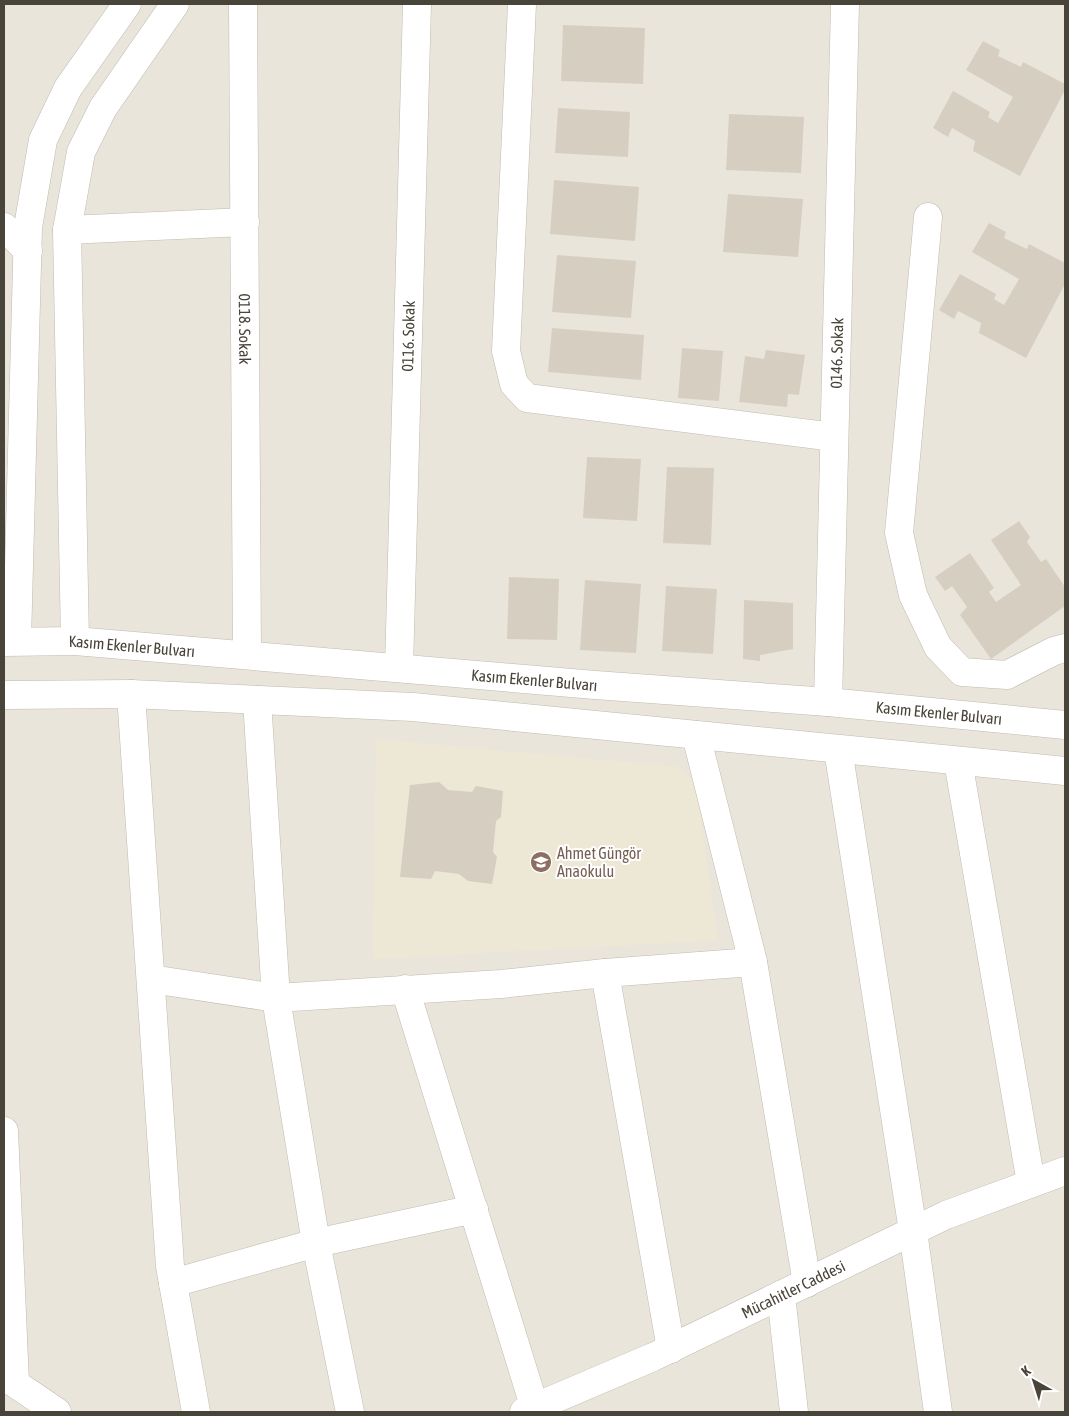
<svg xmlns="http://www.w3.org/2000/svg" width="1069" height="1416" viewBox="0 0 1069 1416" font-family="'Asap Condensed',sans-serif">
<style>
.residential{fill:#e9e5da}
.education{fill:#ede8d6}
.building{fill:#d6cfc1}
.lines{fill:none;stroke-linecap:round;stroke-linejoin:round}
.minor-casing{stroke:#c0bbae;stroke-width:29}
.minor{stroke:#fff;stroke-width:28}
.labels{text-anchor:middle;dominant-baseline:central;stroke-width:4;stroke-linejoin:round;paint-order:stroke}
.street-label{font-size:16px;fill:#494439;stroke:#fff}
.education-label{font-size:16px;fill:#785e54;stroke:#fff;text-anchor:start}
</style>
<rect width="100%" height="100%" fill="#f5f3ec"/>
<rect class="residential" x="4" y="4" width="1061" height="1408"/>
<polygon class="education" points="376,739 679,767 696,784 718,940 373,959"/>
<g class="building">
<polygon points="563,25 645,28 643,84 561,81"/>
<polygon points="983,41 1000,50 998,56 1021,67 1023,62 1065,84 1065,90 1020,176 973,151 975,141 952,128 948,137 933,128 953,91 990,112 988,117 998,123 1013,97 966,70"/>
<polygon points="558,108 630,112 628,157 555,153"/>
<polygon points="729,114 804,117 801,173 726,170"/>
<polygon points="554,180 639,187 635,241 550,234"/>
<polygon points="728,194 803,199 798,257 723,252"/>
<polygon points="989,223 1006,232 1004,238 1027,249 1029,244 1065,263 1065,284 1026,358 979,333 981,323 958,311 954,319 939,310 960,274 996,294 994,299 1004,305 1019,279 972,252"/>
<polygon points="557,255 636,261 631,318 552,312"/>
<polygon points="552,328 644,335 641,380 548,372"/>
<polygon points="682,348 723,351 719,401 678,398"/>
<polygon points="766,350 805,355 799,395 788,394 787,407 739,402 745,356 764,359"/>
<polygon points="587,457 641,459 637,521 583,518"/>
<polygon points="667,467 714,468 711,545 663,543"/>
<polygon points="1019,521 1030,537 1027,542 1041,562 1046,559 1065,587 1065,606 991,659 960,615 967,607 952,586 945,591 935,577 970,553 994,588 989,592 996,602 1021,585 991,540"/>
<polygon points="509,577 559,579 557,640 507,639"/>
<polygon points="585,580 641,584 636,653 580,650"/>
<polygon points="666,586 717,589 713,654 662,651"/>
<polygon points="744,600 793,603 793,649 760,655 760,661 743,659"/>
<polygon points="439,782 448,790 472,792 476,786 503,791 501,817 496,821 493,852 497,857 492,884 468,881 459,874 435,871 431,879 400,877 410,785"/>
</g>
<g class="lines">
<g class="minor-casing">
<g id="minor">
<path id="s1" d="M243,4l4,650"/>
<polyline points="522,4 506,351 514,384 527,398 834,437"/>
<polyline points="928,217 899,533 913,595 938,647 962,672 1007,675 1054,651 1065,648"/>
<polyline points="4,227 28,251"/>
<polyline points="67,230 245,222"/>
<polyline points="17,641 28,227 43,140 68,88 127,4"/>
<polyline points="75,641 67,230 81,152 103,108 175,4"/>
<path id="s2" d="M4,642l71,-1 520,44 233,17 237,23"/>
<path id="s3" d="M399,668l18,-664"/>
<polyline points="131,694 170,1266 196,1412"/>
<polyline points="4,695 131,694 413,707 1065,771"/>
<polyline points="257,700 276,998 316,1243 350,1412"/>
<path id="s4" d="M828,702l17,-698"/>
<polyline points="696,735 753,962 807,1283"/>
<polyline points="838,749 913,1231 938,1412"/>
<polyline points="958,761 1031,1183"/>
<polyline points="605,973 671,1349"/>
<polyline points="151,979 276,998 501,984 605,973 753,962"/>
<polyline points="405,989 536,1412"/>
<polyline points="4,1131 15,1383"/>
<polyline points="173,1283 316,1243 474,1209"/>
<polyline points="781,1295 794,1412"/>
<polyline points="4,1376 57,1412"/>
<path id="s5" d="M524,1412l129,-55 293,-142 119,-44"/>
</g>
</g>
<use href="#minor" class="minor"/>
</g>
<defs>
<g id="school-disc" transform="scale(1.125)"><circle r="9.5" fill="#8d6e63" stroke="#fff"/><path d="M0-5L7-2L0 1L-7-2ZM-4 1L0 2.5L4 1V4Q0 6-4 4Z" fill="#fff"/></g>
</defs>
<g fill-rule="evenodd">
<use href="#school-disc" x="541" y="862"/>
</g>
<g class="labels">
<g class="street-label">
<text stroke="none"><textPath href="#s1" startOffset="325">0118. Sokak</textPath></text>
<text stroke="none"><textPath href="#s3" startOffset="332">0116. Sokak</textPath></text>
<text stroke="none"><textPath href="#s4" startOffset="349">0146. Sokak</textPath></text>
<text stroke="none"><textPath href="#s2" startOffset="128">Kasım Ekenler Bulvarı</textPath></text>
<text stroke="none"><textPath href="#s2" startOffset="532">Kasım Ekenler Bulvarı</textPath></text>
<text stroke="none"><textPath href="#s2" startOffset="938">Kasım Ekenler Bulvarı</textPath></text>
<text stroke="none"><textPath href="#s5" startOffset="296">Mücahitler Caddesi</textPath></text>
</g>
<g class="education-label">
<text x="557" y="853">Ahmet Güngör<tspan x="557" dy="18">Anaokulu</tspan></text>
</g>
</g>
<rect width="1069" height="1416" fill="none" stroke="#494439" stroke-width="10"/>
<g transform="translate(1034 1381) rotate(321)" stroke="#ffffff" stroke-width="4" paint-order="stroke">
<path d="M0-4L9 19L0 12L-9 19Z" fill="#494439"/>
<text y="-8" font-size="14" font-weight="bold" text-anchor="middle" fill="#494439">K</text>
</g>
</svg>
